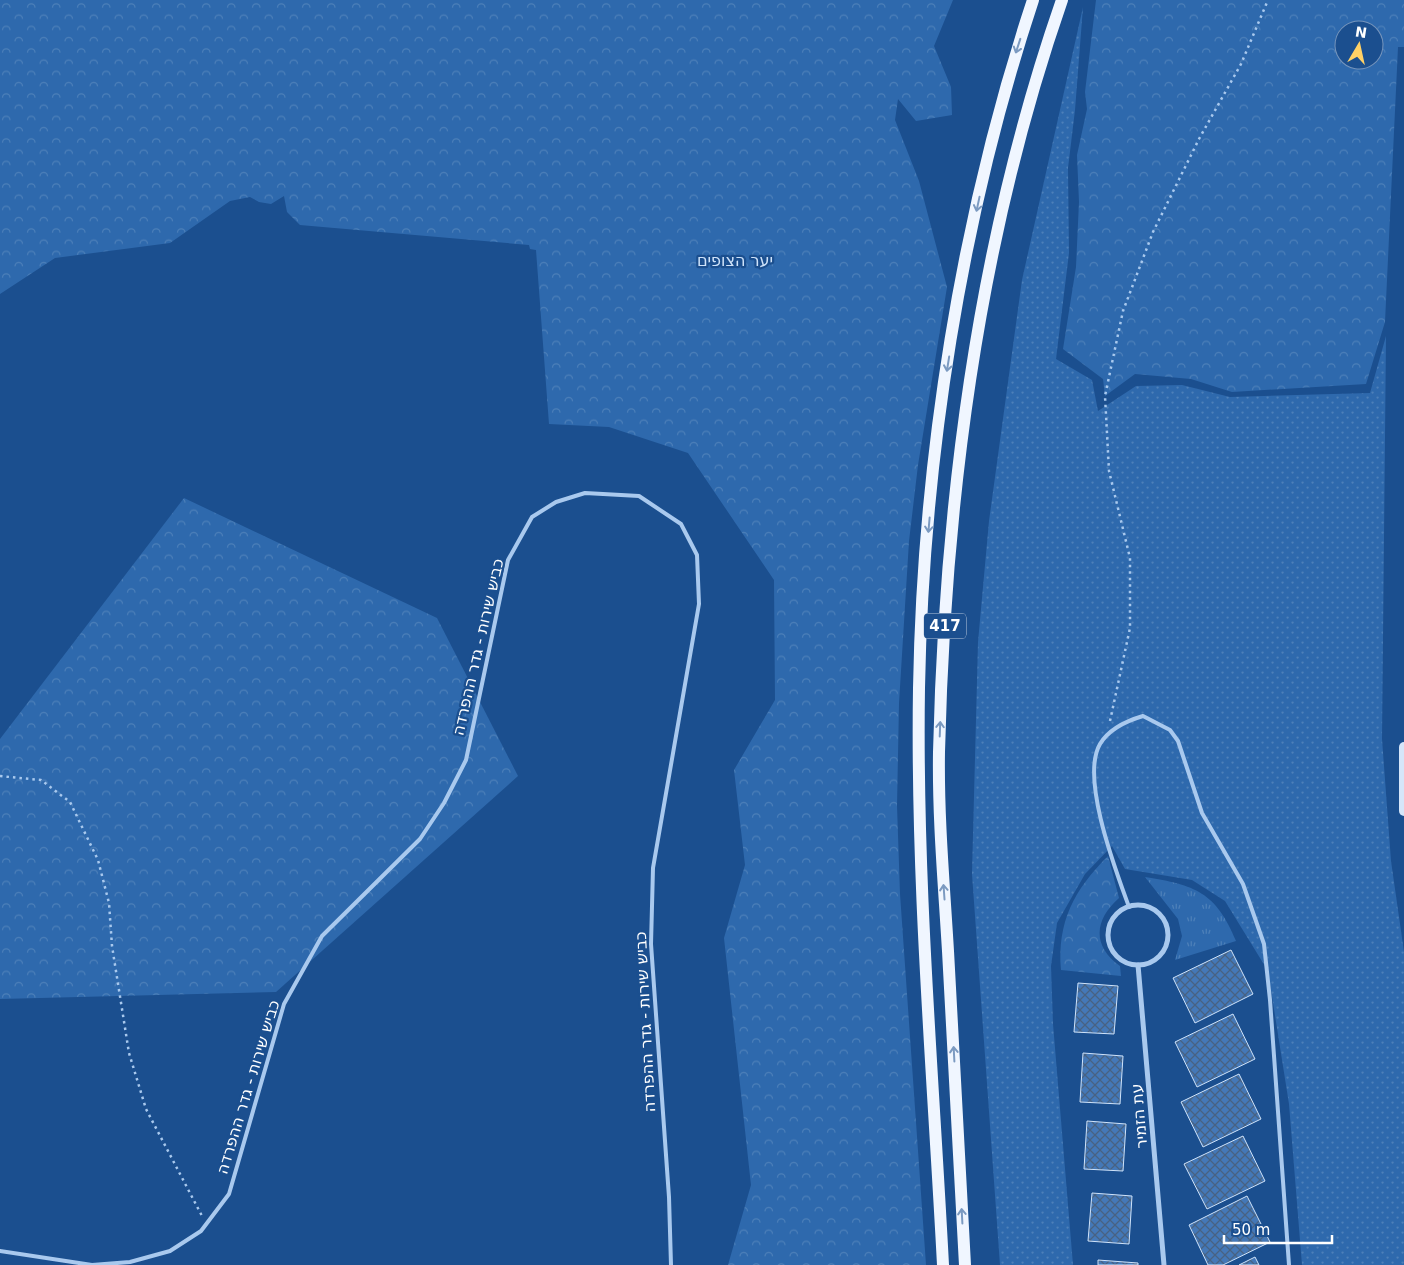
<svg xmlns="http://www.w3.org/2000/svg" width="1404" height="1265" viewBox="0 0 1404 1265" font-family="'DejaVu Sans',Heebo,sans-serif">
<style>
.grass{fill:url(#grass-dots)}
.forest{fill:url(#forest-crowns);fill-rule:evenodd}
.park{fill:url(#park-tufts)}
.building{fill:url(#building-cross-hatch);stroke:#cfe3fa}
.lines{fill:none;stroke-linecap:round;stroke-linejoin:round}
.path{stroke:#a9c9ee;stroke-width:2.5;stroke-dasharray:2.5 4;stroke-linecap:butt}
.service{stroke:#a9c9ee;stroke-width:4}
.minor{stroke:#a9c9ee;stroke-width:5}
.secondary{stroke:#d6e6fa;stroke-width:10}
.primary{stroke:#f0f6ff;stroke-width:12}
.oneway{stroke:#7b9ac1}
.labels{text-anchor:middle;dominant-baseline:central;stroke-width:4.5;stroke-linejoin:round;paint-order:stroke}
.shield{fill:#1b4f8f;stroke:#bbcadd;stroke-width:1}
.shield-label{font-size:15px;font-weight:bold;fill:#fff}
.park-label{font-size:16px;fill:#cfe3fa;stroke:#1b4f8f}
.street-label{font-size:16px;fill:#fff;stroke:#1b4f8f}
</style>
<defs>
<pattern id="grass-dots" width="8" height="8" patternUnits="userSpaceOnUse" patternTransform="scale(1.25)"><rect width="8" height="8" fill="#2e69ad"/><path d="M2 2h.1M6 6h.1" fill="none" stroke="#4d80b9" stroke-width="1.8" stroke-linecap="round"/></pattern>
<pattern id="forest-crowns" width="20" height="18" patternUnits="userSpaceOnUse" patternTransform="scale(1.25)"><rect width="20" height="18" fill="#2e69ad"/><path d="M2 6a3 3 0 1 1 6 0M12 15a3 3 0 1 1 6 0" fill="none" stroke="#4d80b9"/></pattern>
<pattern id="park-tufts" width="24" height="20" patternUnits="userSpaceOnUse" patternTransform="scale(1.25)"><rect width="24" height="20" fill="#2e69ad"/><path d="M3 7l-1-3M5 7V3M7 7l1-3M15 17l-1-3M17 17v-4M19 17l1-3" fill="none" stroke="#4d80b9"/></pattern>
<pattern id="building-cross-hatch" width="8" height="8" patternUnits="userSpaceOnUse" patternTransform="scale(1.25)"><rect width="8" height="8" fill="#4478b7"/><path d="M0 0l8 8M0 8l8-8" fill="none" stroke="#486282"/></pattern>
</defs>
<rect width="100%" height="100%" fill="#1b4f8f"/>
<polygon class="grass" points="1083,7 1075,110 1068,168 1069,253 1056,359 1092,380 1098,411 1136,386 1182,385 1230,397 1370,393 1386,336 1382,739 1391,861 1404,952 1404,1265 1302,1265 1289,1104 1268,971 1225,901 1192,880 1125,869 1112,846 1085,874 1057,923 1051,966 1053,1024 1073,1265 1000,1265 972,874 978,642 989,521 1022,280"/>
<g class="forest">
<polygon points="0,0 953,0 934,46 951,87 952,115 916,121 898,99 895,120 919,181 947,287 918,465 909,541 899,703 897,806 900,894 926,1265 728,1265 751,1185 724,938 745,865 734,770 775,700 774,580 688,453 609,427 549,424 536,250 530,249 529,245 300,225 287,212 284,196 271,204 259,202 250,197 230,201 170,243 55,258 0,294"/>
<path d="M1096,0h308v47h-6l-13,275 -19,62 -134,8 -41,-13 -56,-5 -30,22 -2,-17 -40,-30 13,-82 3,-65 -2,-47 10,-46 -2,-17zM1344,30h30v30h-30z"/>
<polygon points="184,498 437,618 518,776 276,992 0,999 0,739"/>
<path d="M1108,856l11,42c-25,22 -27,48 1,68l1,10 -60,-6c-4,-48 13,-80 47,-114z"/>
</g>
<path class="park" d="M1145,877c50,8 71,15 91,64l-61,19 7,-24 -4,-17z"/>
<g class="building">
<polygon points="1231,950 1253,994 1195,1023 1173,978"/>
<polygon points="1078,983 1118,986 1114,1034 1074,1032"/>
<polygon points="1233,1014 1255,1059 1197,1087 1175,1042"/>
<polygon points="1083,1053 1123,1056 1120,1104 1080,1102"/>
<polygon points="1239,1074 1261,1119 1203,1147 1181,1102"/>
<polygon points="1087,1121 1126,1124 1123,1171 1084,1169"/>
<polygon points="1243,1136 1265,1181 1207,1209 1184,1164"/>
<polygon points="1092,1193 1132,1196 1129,1244 1088,1241"/>
<polygon points="1247,1196 1270,1242 1223,1265 1208,1265 1189,1225"/>
<polygon points="1255,1257 1259,1265 1239,1265"/>
<polygon points="1098,1260 1138,1263 1138,1265 1098,1265"/>
</g>
<g class="lines">
<g class="path">
<polyline points="1110,721 1130,628 1130,558 1109,471 1105,396 1123,311 1153,232 1199,139 1241,64 1268,0"/>
<polyline points="0,776 41,780 70,802 98,860 109,903 112,946 129,1053 146,1109 202,1216"/>
</g>
<g class="service">
<path d="M1129,907c-13,-36 -49,-129 -29,-163 9,-15 26,-23 43,-28l27,14 8,11 24,72 41,71 21,60 6,56 19,265"/>
<polyline points="0,1251 92,1265 130,1262 170,1251 201,1231 229,1194 284,1004 322,936 420,839 444,803 466,760 508,560 532,517 556,502 585,493 639,496 681,524 697,555 699,604 653,868 651,944 669,1197 671,1265"/>
</g>
<g class="minor">
<circle cx="1138" cy="935" r="30"/>
<polyline points="1138,965 1164,1265"/>
</g>
<polyline class="secondary" points="1404,747 1404,811"/>
<g class="primary">
<path d="M943,1265c-10,-192 -27,-385 -24,-577 4,-228 42,-471 114,-688"/>
<path d="M965,1265c-6,-105 -11,-210 -17,-314 -4,-67 -10,-133 -9,-199 6,-255 39,-511 123,-752"/>
</g>
</g>
<defs><path id="oneway-shaft" d="M-6 0H5M1.5-3L5.5 0L1.5 3" fill="none" stroke-width="1.6" stroke-linecap="round" stroke-linejoin="round" transform="scale(1.25)"/></defs>
<g class="oneway">
<use href="#oneway-shaft" transform="translate(1018 46) rotate(108)"/>
<use href="#oneway-shaft" transform="translate(978 204) rotate(102)"/>
<use href="#oneway-shaft" transform="translate(948 364) rotate(99)"/>
<use href="#oneway-shaft" transform="translate(929 525) rotate(95)"/>
<use href="#oneway-shaft" transform="translate(940 729) rotate(-88)"/>
<use href="#oneway-shaft" transform="translate(944 892) rotate(-94)"/>
<use href="#oneway-shaft" transform="translate(954 1054) rotate(-93)"/>
<use href="#oneway-shaft" transform="translate(962 1216) rotate(-93)"/>
</g>
<g class="labels">
<rect class="shield" x="924" y="613.5" width="42" height="25" rx="4"/>
<g class="shield-label">
<text x="945" y="626">417</text>
</g>
<g class="park-label">
<text x="735" y="260">יער הצופים</text>
</g>
<g class="street-label">
<text transform="translate(478 647) rotate(-77)">כביש שירות - גדר ההפרדה</text>
<text transform="translate(645 1022) rotate(-93)">כביש שירות - גדר ההפרדה</text>
<text transform="translate(248 1087) rotate(-73)">כביש שירות - גדר ההפרדה</text>
<text transform="translate(1139 1116) rotate(-95)">עת הזמיר</text>
</g>
</g>
<g transform="translate(1359 45) rotate(9)"><circle r="24" fill="#1b4f8f" stroke="#7695bc"/>
<path d="M0-4L9 19L0 12L-9 19Z" fill="#ffd166"/>
<text y="-8" font-size="14" font-weight="bold" text-anchor="middle" fill="#ffffff">N</text>
</g>
<path d="M1224 1235v8h108v-8" fill="none" stroke="#ffffff" stroke-width="2.5"/>
<text x="1232" y="1235" font-size="15" fill="#ffffff" stroke="#1b4f8f" stroke-width="4" paint-order="stroke">50 m</text>
</svg>
